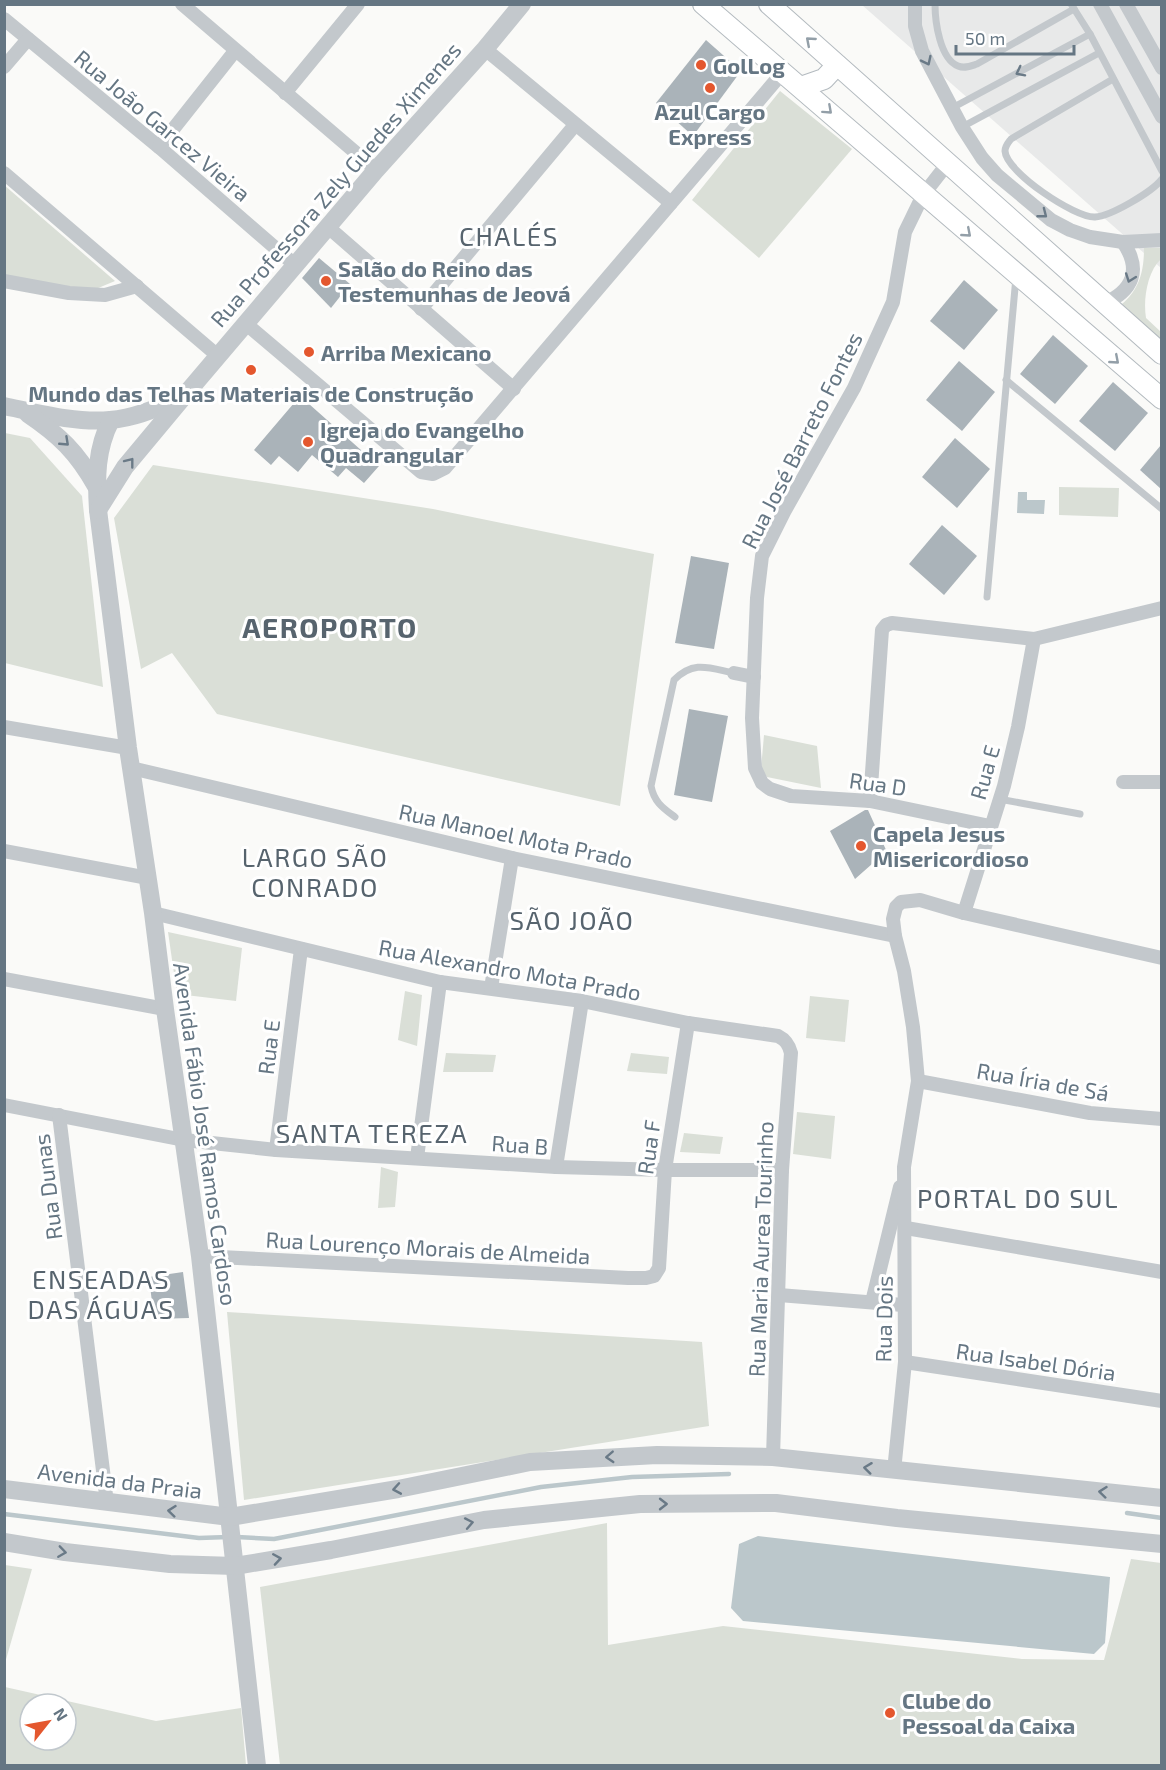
<svg xmlns="http://www.w3.org/2000/svg" width="1166" height="1770" viewBox="0 0 1166 1770" font-family="'Exo 2',sans-serif">
<style>
.built{fill:#e8e9e9}
.green{fill:#dadfd7;fill-rule:evenodd}
.water{fill:#bbc7cb}
.lines{fill:none;stroke-linecap:round;stroke-linejoin:round}
.stream{stroke:#bbc7cb;stroke-width:4.5}
.building{fill:#aab3b9}
.secondary-casing{stroke:#b3babf;stroke-width:22}
.service{stroke:#c3c8cc;stroke-width:7}
.minor{stroke:#c3c8cc;stroke-width:14}
.tertiary{stroke:#c3c8cc;stroke-width:18}
.secondary{stroke:#fff;stroke-width:20}
.oneway{stroke:#939fa8}
.oneway2{stroke:#6a7a87}
.poi-dot{fill:#e4572e;stroke:#fff;stroke-width:2}
.labels{text-anchor:middle;dominant-baseline:central;stroke-width:6;stroke-linejoin:round;paint-order:stroke}
.poi-label{font-size:22px;font-weight:bold;fill:#657683;stroke:#fff;text-anchor:start}
.street-label{font-size:22px;fill:#657683;stroke:#fff}
.quarter-label{font-size:26px;letter-spacing:1.5px;fill:#57646e;stroke:#fff}
.district-label{font-size:28px;font-weight:bold;letter-spacing:1.5px;fill:#57646e;stroke:#fff}
</style>
<rect width="100%" height="100%" fill="#fafaf8"/>
<polygon class="built" points="862,5 1161,5 1161,268"/>
<g class="green">
<polygon points="780,91 852,149 759,258 692,200"/>
<polygon points="4,185 115,281 91,291 5,278"/>
<path d="M1144,248h17v11c-14,13 -18,41 -15,59l15,14v7l-39,-35c18,-15 22,-34 22,-56z"/>
<polygon points="5,433 30,438 82,496 103,687 5,663"/>
<polygon points="153,465 433,509 654,554 620,806 217,714 172,653 141,669 114,518"/>
<polygon points="1059,487 1119,488 1118,517 1059,515"/>
<polygon points="764,735 817,746 821,788 767,777 761,769"/>
<polygon points="168,932 242,948 236,1001 177,994"/>
<polygon points="405,991 422,995 417,1046 398,1040"/>
<polygon points="810,996 849,1000 845,1042 806,1038"/>
<polygon points="446,1053 496,1055 493,1072 443,1072"/>
<polygon points="631,1053 669,1057 667,1074 627,1071"/>
<polygon points="797,1112 835,1116 831,1159 793,1154"/>
<polygon points="684,1133 723,1137 720,1154 680,1152"/>
<polygon points="381,1167 398,1172 395,1207 378,1208"/>
<polygon points="227,1312 702,1342 709,1426 244,1500"/>
<polygon points="607,1523 608,1645 723,1626 1022,1659 1104,1660 1131,1559 1161,1563 1161,1765 280,1765 260,1587"/>
<polygon points="5,1565 32,1569 5,1663 4,1565"/>
<path d="M5,1687l151,34 85,-13 5,57h-241zM30,1704h36v36h-36z"/>
</g>
<g class="water">
<polygon points="1018,492 1027,492 1027,500 1045,500 1044,514 1017,513"/>
<polygon points="758,1536 1110,1577 1105,1643 1094,1654 743,1621 731,1608 739,1544"/>
</g>
<g class="lines">
<g class="stream">
<polyline points="1127,1513 1162,1518"/>
<polyline points="4,1514 199,1538 228,1537"/>
<polyline points="237,1537 274,1539 541,1487 632,1477 729,1474"/>
</g>
</g>
<g class="building">
<polygon points="706,40 741,71 693,136 656,103"/>
<polygon points="319,258 350,284 331,308 302,278"/>
<polygon points="964,280 998,310 964,350 930,321"/>
<polygon points="1053,335 1088,366 1055,404 1020,374"/>
<polygon points="959,361 995,392 962,431 926,400"/>
<polygon points="1113,382 1148,413 1115,451 1079,421"/>
<polygon points="300,396 379,466 364,483 346,468 338,477 312,455 298,472 279,456 271,465 254,450"/>
<polygon points="955,438 990,469 957,508 922,477"/>
<polygon points="1161,445 1161,489 1140,470"/>
<polygon points="942,525 977,556 944,595 909,564"/>
<polygon points="691,556 729,563 714,649 675,643"/>
<polygon points="689,709 728,716 712,802 674,795"/>
<polygon points="865,810 868,810 891,861 872,864 855,879 830,831"/>
<polygon points="183,1272 189,1318 154,1319 149,1277"/>
</g>
<g class="lines">
<g class="secondary-casing">
<g id="secondary">
<path d="M703,4c154,131 306,264 459,395"/>
<polyline points="769,4 1162,354"/>
<polyline points="801,87 824,79 837,65"/>
</g>
</g>
<g class="service">
<path d="M935,4c0,18 5,55 23,62 7,3 13,0 19,-2l97,-55"/>
<polyline points="1071,4 1090,34 1162,171"/>
<path d="M1113,79l-102,60c-3,4 -6,7 -6,12 1,21 70,67 90,66 16,-1 57,-25 67,-38"/>
<polyline points="952,108 1090,34"/>
<polyline points="962,127 1099,53"/>
<polyline points="1006,380 1162,509"/>
<polyline points="987,597 1016,277"/>
<polyline points="999,799 1080,814"/>
<path d="M675,817c-12,-9 -21,-15 -24,-31l23,-106c20,-20 35,-12 60,-7"/>
</g>
<g class="minor">
<polyline points="182,4 376,170"/>
<polyline points="915,4 915,26 922,51 962,127 982,158 997,175 1051,220 1070,230 1090,237 1123,242 1162,240"/>
<polyline points="1100,4 1162,117"/>
<polyline points="1126,4 1162,68"/>
<polyline points="4,19 159,147 295,265"/>
<polyline points="485,49 671,203"/>
<polyline points="4,67 28,39"/>
<polyline points="285,93 358,4"/>
<polyline points="159,147 235,51"/>
<polyline points="948,163 923,195 905,232 893,302 854,388 784,512 762,556 757,598 752,718 755,768 762,783 770,789 791,796 870,801 990,826"/>
<polyline points="4,173 218,356"/>
<polyline points="328,227 514,389"/>
<polyline points="4,281 69,293 105,295 137,286"/>
<path d="M1103,304c30,-13 39,-34 20,-62"/>
<polyline points="421,309 575,125"/>
<polyline points="245,323 421,472 433,474 445,468 783,72"/>
<polyline points="734,673 754,677"/>
<polyline points="4,727 128,748"/>
<polyline points="131,768 512,858 895,936"/>
<polyline points="1123,782 1162,782"/>
<polyline points="870,801 882,630 886,625 892,623 1034,639 1162,608"/>
<polyline points="4,851 148,878"/>
<path d="M153,913l287,69 142,19 106,22 90,13c8,4 11,9 13,17l-9,117 -9,287"/>
<polyline points="964,913 1004,786 1018,727 1034,639"/>
<polyline points="4,979 165,1009"/>
<polyline points="491,988 512,858"/>
<polyline points="918,1081 1090,1113 1162,1119"/>
<polyline points="4,1105 184,1140 276,1150 556,1167 665,1170 782,1170"/>
<polyline points="59,1115 107,1503"/>
<polyline points="276,1150 301,949"/>
<polyline points="417,1158 440,982"/>
<polyline points="556,1167 582,1001"/>
<polyline points="906,1228 1162,1272"/>
<polyline points="200,1256 628,1278 646,1278 654,1276 659,1268 665,1170 688,1023"/>
<polyline points="779,1295 903,1305"/>
<polyline points="872,1302 900,1187"/>
<polyline points="905,1362 1162,1401"/>
<polyline points="894,1471 905,1362 904,1167 918,1081 913,1027 904,971 895,936 893,919 896,907 901,902 920,900 964,913 1162,958"/>
</g>
<g class="tertiary">
<path d="M4,406c34,7 71,17 106,14 24,-2 49,-12 70,-23"/>
<path d="M28,414c31,21 49,38 68,72"/>
<path d="M111,420c-15,29 -15,58 -13,90l30,238 25,165 12,96 35,247 57,510"/>
<polyline points="98,510 125,467 185,395 376,170 485,49 522,4"/>
<polyline points="4,1489 230,1517 398,1489 530,1462 657,1455 773,1457 1162,1498"/>
<polyline points="4,1542 65,1552 170,1564 235,1566 331,1550 484,1520 640,1504 776,1503 897,1518 1162,1544"/>
</g>
<use href="#secondary" class="secondary"/>
</g>
<defs><path id="oneway-chevron" d="M-2-3.5L2.5 0L-2 3.5" fill="none" stroke-width="1.6" stroke-linecap="round" stroke-linejoin="round" transform="scale(1.5)"/></defs>
<g class="oneway">
<use href="#oneway-chevron" transform="translate(810 41) rotate(-139)"/>
<use href="#oneway-chevron" transform="translate(828 110) rotate(42)"/>
<use href="#oneway-chevron" transform="translate(967 233) rotate(41)"/>
<use href="#oneway-chevron" transform="translate(1115 360) rotate(41)"/>
</g>
<g class="oneway2">
<use href="#oneway-chevron" transform="translate(927 61) rotate(64)"/>
<use href="#oneway-chevron" transform="translate(1020 72) rotate(153)"/>
<use href="#oneway-chevron" transform="translate(1043 214) rotate(38)"/>
<use href="#oneway-chevron" transform="translate(1130 278) rotate(110)"/>
<use href="#oneway-chevron" transform="translate(65 442) rotate(43)"/>
<use href="#oneway-chevron" transform="translate(130 462) rotate(-52)"/>
<use href="#oneway-chevron" transform="translate(610 1457) rotate(177)"/>
<use href="#oneway-chevron" transform="translate(868 1468) rotate(-173)"/>
<use href="#oneway-chevron" transform="translate(397 1489) rotate(170)"/>
<use href="#oneway-chevron" transform="translate(1103 1492) rotate(-174)"/>
<use href="#oneway-chevron" transform="translate(663 1504)"/>
<use href="#oneway-chevron" transform="translate(172 1511) rotate(-174)"/>
<use href="#oneway-chevron" transform="translate(469 1523) rotate(-11)"/>
<use href="#oneway-chevron" transform="translate(62 1552) rotate(8)"/>
<use href="#oneway-chevron" transform="translate(277 1559) rotate(-9)"/>
</g>
<g class="poi-dot">
<circle cx="701" cy="65" r="6"/>
<circle cx="710" cy="88" r="6"/>
<circle cx="326" cy="281" r="6"/>
<circle cx="309" cy="352" r="6"/>
<circle cx="251" cy="370" r="6"/>
<circle cx="308" cy="442" r="6"/>
<circle cx="861" cy="846" r="6"/>
<circle cx="890" cy="1713" r="6"/>
</g>
<g class="labels">
<g class="poi-label">
<text x="713" y="65">GolLog</text>
<text x="710" y="111" text-anchor="middle">Azul Cargo<tspan x="710" dy="25">Express</tspan></text>
<text x="338" y="268">Salão do Reino das<tspan x="338" dy="25">Testemunhas de Jeová</tspan></text>
<text x="321" y="352">Arriba Mexicano</text>
<text x="251" y="393" text-anchor="middle">Mundo das Telhas Materiais de Construção</text>
<text x="320" y="429">Igreja do Evangelho<tspan x="320" dy="25">Quadrangular</tspan></text>
<text x="873" y="833">Capela Jesus<tspan x="873" dy="25">Misericordioso</tspan></text>
<text x="902" y="1700">Clube do<tspan x="902" dy="25">Pessoal da Caixa</tspan></text>
</g>
<g class="street-label">
<text transform="translate(163 125) rotate(40)">Rua João Garcez Vieira</text>
<text transform="translate(335 184) rotate(-49)">Rua Professora Zely Guedes Ximenes</text>
<text transform="translate(801 440) rotate(-63)">Rua José Barreto Fontes</text>
<text transform="translate(984 772) rotate(-74)">Rua E</text>
<text transform="translate(878 783) rotate(8)">Rua D</text>
<text transform="translate(516 835) rotate(12)">Rua Manoel Mota Prado</text>
<text transform="translate(510 969) rotate(10)">Rua Alexandro Mota Prado</text>
<text transform="translate(268 1047) rotate(-83)">Rua E</text>
<text transform="translate(1043 1081) rotate(10)">Rua Íria de Sá</text>
<text transform="translate(206 1134) rotate(82)">Avenida Fábio José Ramos Cardoso</text>
<text transform="translate(520 1144) rotate(4)">Rua B</text>
<text transform="translate(648 1147) rotate(-82)">Rua F</text>
<text transform="translate(47 1187) rotate(-97)">Rua Dunas</text>
<text transform="translate(428 1247) rotate(3)">Rua Lourenço Morais de Almeida</text>
<text transform="translate(760 1249) rotate(-88)">Rua Maria Aurea Tourinho</text>
<text transform="translate(883 1319) rotate(-89)">Rua Dois</text>
<text transform="translate(1036 1361) rotate(8)">Rua Isabel Dória</text>
<text transform="translate(120 1480) rotate(7)">Avenida da Praia</text>
</g>
<g class="quarter-label">
<text x="509" y="235">CHALÉS</text>
<text x="315" y="856">LARGO SÃO<tspan x="315" dy="30">CONRADO</tspan></text>
<text x="572" y="919">SÃO JOÃO</text>
<text x="372" y="1132">SANTA TEREZA</text>
<text x="1018" y="1197">PORTAL DO SUL</text>
<text x="101" y="1278">ENSEADAS<tspan x="101" dy="30">DAS ÁGUAS</tspan></text>
</g>
<g class="district-label">
<text x="330" y="627">AEROPORTO</text>
</g>
</g>
<rect width="1166" height="1770" fill="none" stroke="#657683" stroke-width="12"/>
<g transform="translate(48 1722) rotate(59)"><circle r="28" fill="#ffffff" stroke="#c1c8cd" stroke-width="1.5"/>
<path d="M0-4.5L10 22L0 15L-10 22Z" fill="#e4572e"/>
<text y="-9" font-size="16" font-weight="bold" text-anchor="middle" fill="#657683">N</text>
</g>
<path d="M956 45v9h118v-9" fill="none" stroke="#657683" stroke-width="3"/>
<text x="965" y="45" font-size="18" fill="#657683" stroke="#ffffff" stroke-width="4.5" paint-order="stroke">50 m</text>
</svg>
